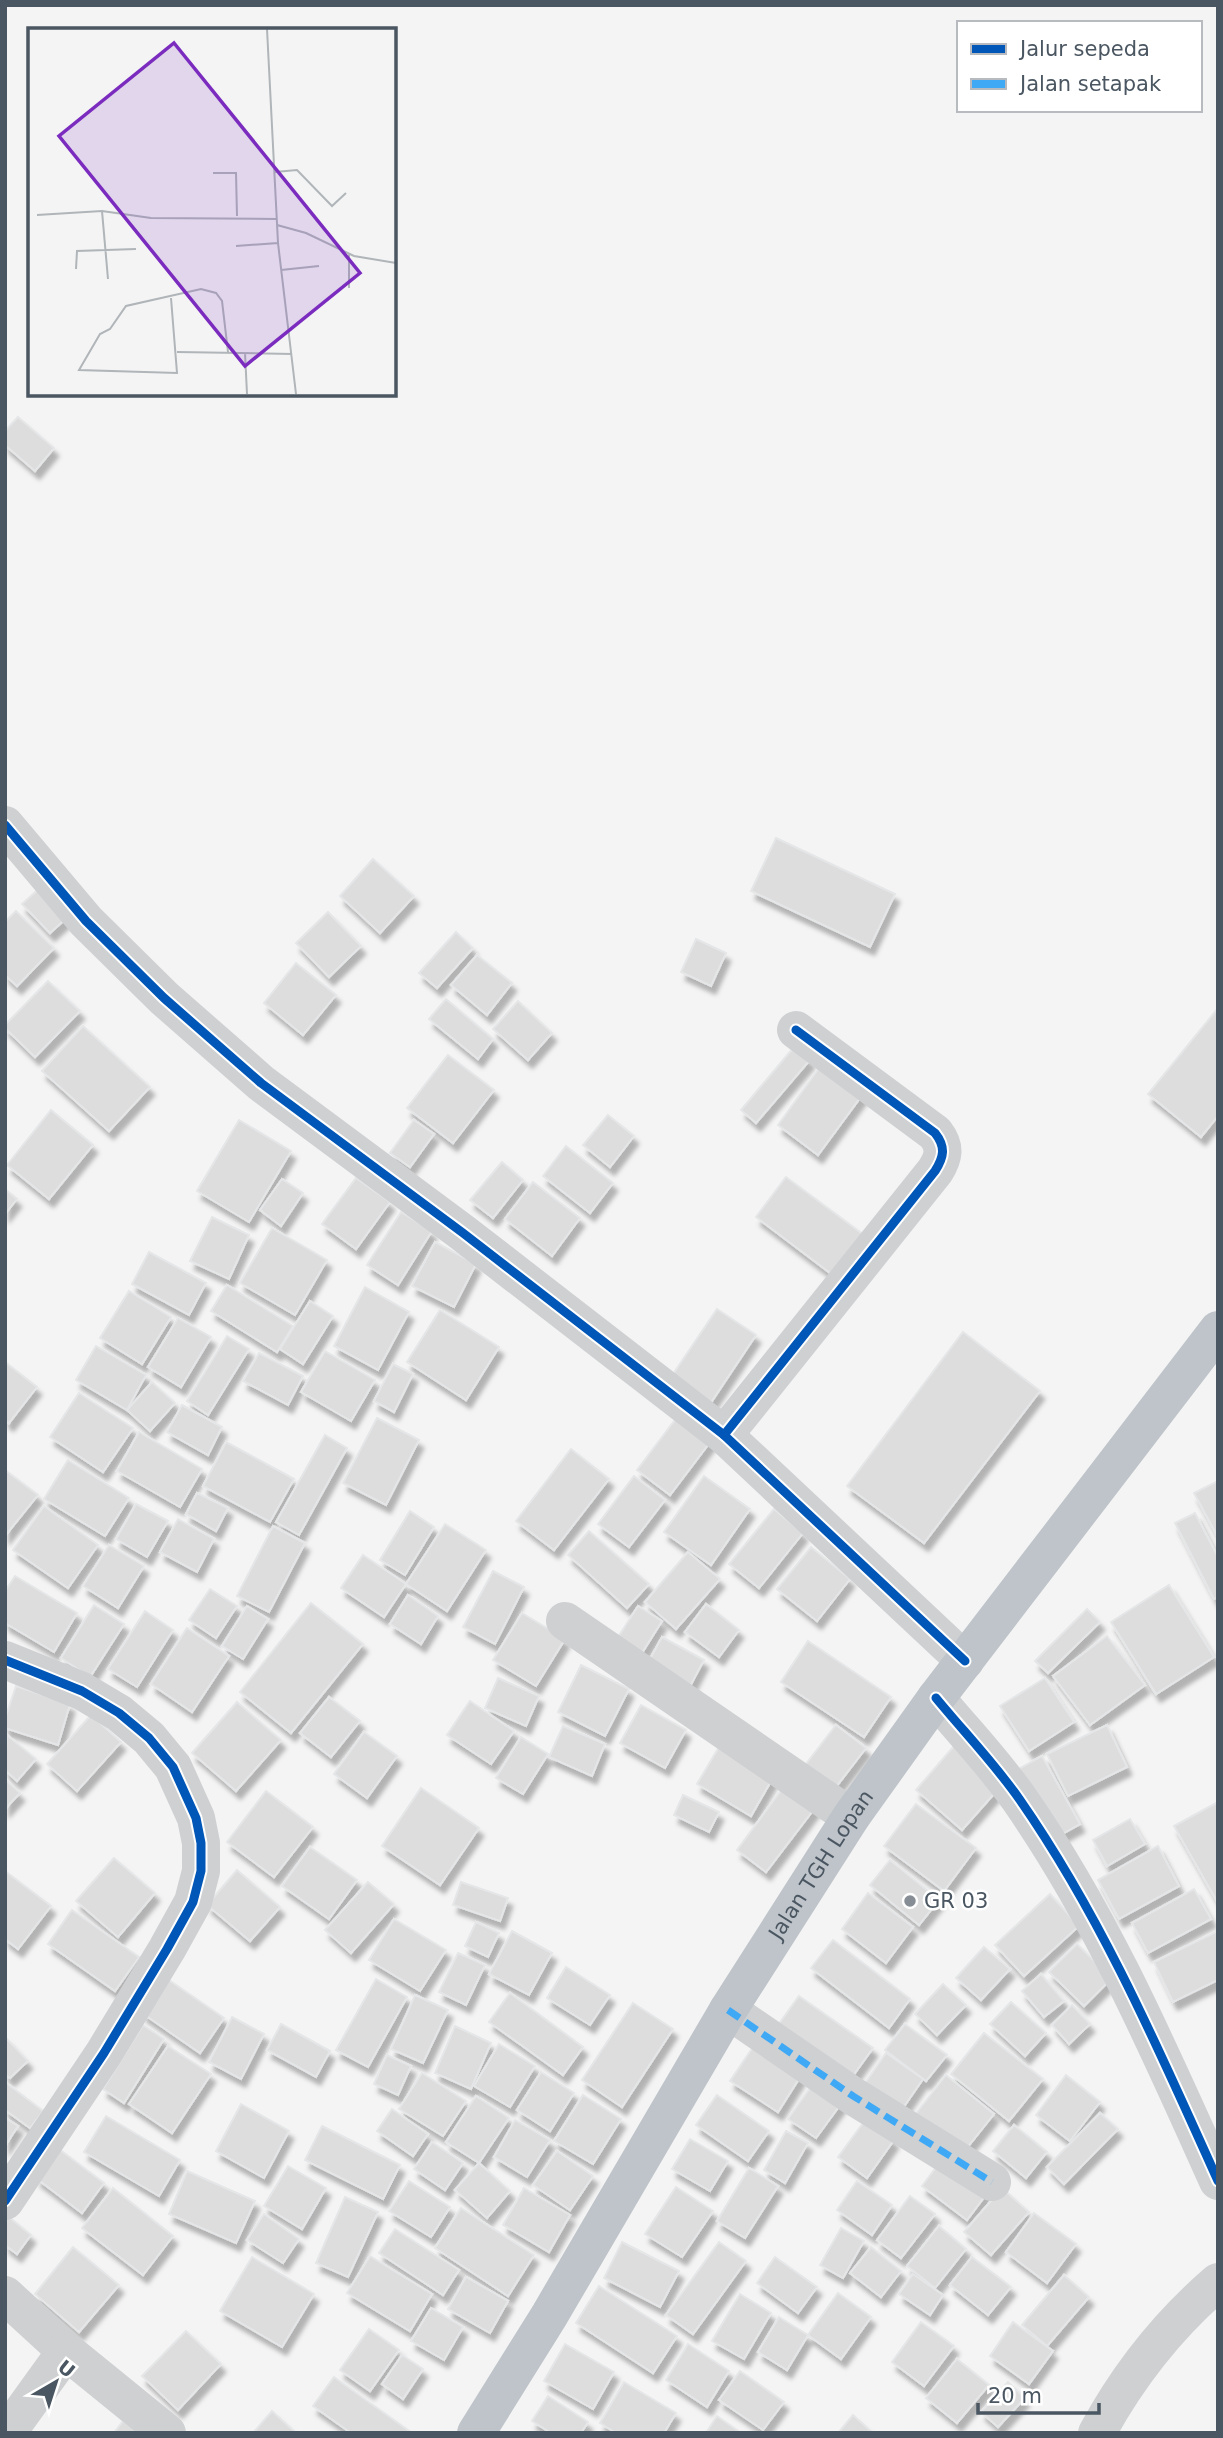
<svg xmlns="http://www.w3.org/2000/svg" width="1223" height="2438" viewBox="0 0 1223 2438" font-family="'DejaVu Sans',sans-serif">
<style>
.building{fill:#ddddde;stroke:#e5e6e7;stroke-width:2;filter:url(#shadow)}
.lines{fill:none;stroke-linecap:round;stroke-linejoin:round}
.street{stroke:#ced0d2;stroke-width:38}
.highway{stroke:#bec4c9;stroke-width:38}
.quiet{stroke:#3fa9f5;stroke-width:7;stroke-dasharray:14 7;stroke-linecap:butt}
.cycleway-casing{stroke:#fff;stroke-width:13}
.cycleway{stroke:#0057b8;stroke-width:9}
.poi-dot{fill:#868d94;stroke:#fff;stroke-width:2.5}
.labels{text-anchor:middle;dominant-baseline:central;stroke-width:5;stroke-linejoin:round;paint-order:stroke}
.street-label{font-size:21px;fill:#4a5661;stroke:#fff}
.poi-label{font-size:21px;fill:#4a5661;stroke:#fff;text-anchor:start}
.inset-road{fill:none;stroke:#b0b5b9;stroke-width:2}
.view{fill:#7b2cbf;fill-opacity:0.15;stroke:#7b2cbf;stroke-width:3.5}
.inset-edge{fill:none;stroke:#4a5661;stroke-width:3.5}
</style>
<defs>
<filter id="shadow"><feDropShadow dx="4.5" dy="8" stdDeviation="2" flood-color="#0004"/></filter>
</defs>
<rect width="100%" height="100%" fill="#f4f4f4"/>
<g class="building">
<polygon points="18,417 54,448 35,471 5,445 5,431"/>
<polygon points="776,838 895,894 870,947 751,891"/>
<polygon points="373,859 414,896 380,933 340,896"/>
<polygon points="43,885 71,914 50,933 22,904"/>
<polygon points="16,911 54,948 17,986 5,975 5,922"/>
<polygon points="328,912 361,946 329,977 296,943"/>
<polygon points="456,932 473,948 437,988 419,973"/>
<polygon points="696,939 726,953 711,986 681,972"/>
<polygon points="477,955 512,983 487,1015 451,985"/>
<polygon points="296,963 336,995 303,1035 264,1003"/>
<polygon points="48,981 80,1011 35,1057 5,1028 5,1025"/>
<polygon points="446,999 493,1039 478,1059 429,1019"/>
<polygon points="518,1001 552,1033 528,1060 493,1029"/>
<polygon points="1218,1008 1218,1116 1201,1137 1148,1094"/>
<polygon points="83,1026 150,1087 109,1131 42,1071"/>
<polygon points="794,1047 810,1060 756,1123 741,1110"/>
<polygon points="448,1055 494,1090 453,1143 407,1108"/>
<polygon points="822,1064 863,1094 818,1155 778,1125"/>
<polygon points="51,1110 93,1145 49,1199 7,1165"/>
<polygon points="608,1115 634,1136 610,1167 583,1145"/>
<polygon points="239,1120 291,1151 249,1222 197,1191"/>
<polygon points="414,1120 434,1134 410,1167 390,1153"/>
<polygon points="566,1146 613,1183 590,1213 543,1176"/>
<polygon points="502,1162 523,1180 493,1218 470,1200"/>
<polygon points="786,1177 864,1235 834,1276 756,1217"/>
<polygon points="356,1178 390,1202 356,1249 322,1224"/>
<polygon points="282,1179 303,1193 281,1226 260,1210"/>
<polygon points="533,1182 580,1218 552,1256 505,1219"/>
<polygon points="5,1189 17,1199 5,1214"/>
<polygon points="401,1212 432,1231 398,1285 367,1265"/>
<polygon points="212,1217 249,1235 229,1279 190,1261"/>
<polygon points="272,1228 327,1260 295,1315 240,1283"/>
<polygon points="435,1242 476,1264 454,1307 412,1286"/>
<polygon points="149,1252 206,1283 189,1315 132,1284"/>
<polygon points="227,1285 293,1326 277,1352 211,1311"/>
<polygon points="365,1287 409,1312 378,1370 334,1346"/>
<polygon points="129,1291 171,1317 142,1364 100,1338"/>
<polygon points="310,1301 333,1316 303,1364 280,1349"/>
<polygon points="717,1309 756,1335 706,1410 667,1383"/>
<polygon points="440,1310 499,1347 466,1400 407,1362"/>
<polygon points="178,1318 211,1337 181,1387 148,1367"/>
<polygon points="963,1332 1040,1391 924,1543 847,1486"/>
<polygon points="227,1336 249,1349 208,1415 187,1401"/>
<polygon points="96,1346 146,1375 127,1410 76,1380"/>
<polygon points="325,1351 375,1380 351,1421 301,1392"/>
<polygon points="259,1353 303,1376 288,1405 243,1381"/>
<polygon points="5,1362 37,1387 9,1423 5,1420"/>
<polygon points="393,1364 413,1374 394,1412 374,1401"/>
<polygon points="152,1382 175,1403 150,1431 127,1410"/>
<polygon points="79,1393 133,1428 103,1472 50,1437"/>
<polygon points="182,1405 222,1427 208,1455 167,1432"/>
<polygon points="681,1412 714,1437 670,1495 637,1470"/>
<polygon points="377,1418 419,1440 386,1505 343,1483"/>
<polygon points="139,1432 202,1469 180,1507 117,1471"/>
<polygon points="325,1435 347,1448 299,1535 276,1522"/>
<polygon points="226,1442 294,1479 270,1522 203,1486"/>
<polygon points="571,1449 609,1479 554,1550 516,1521"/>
<polygon points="68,1460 129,1498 105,1536 44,1499"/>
<polygon points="5,1470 38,1495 5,1536"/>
<polygon points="634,1476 665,1500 629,1547 598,1524"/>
<polygon points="704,1476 750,1509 711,1565 664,1532"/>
<polygon points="1218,1481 1218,1537 1194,1493"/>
<polygon points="197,1493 228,1508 216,1531 186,1514"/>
<polygon points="136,1504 168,1521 147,1557 116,1539"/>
<polygon points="44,1506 98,1545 68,1588 13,1550"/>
<polygon points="774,1509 803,1533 759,1588 729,1564"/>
<polygon points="410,1511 434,1527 405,1575 380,1560"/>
<polygon points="1195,1513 1218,1557 1218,1597 1214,1599 1175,1523"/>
<polygon points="178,1519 214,1539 197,1572 160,1552"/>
<polygon points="445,1524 486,1550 447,1611 406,1584"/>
<polygon points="273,1526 305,1543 269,1612 237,1596"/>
<polygon points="589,1531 649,1584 627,1608 568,1555"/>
<polygon points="109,1545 144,1566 118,1608 83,1586"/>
<polygon points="811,1547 850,1579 817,1621 777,1589"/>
<polygon points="688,1552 720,1579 676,1629 645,1602"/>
<polygon points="363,1555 406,1584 384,1617 341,1588"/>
<polygon points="493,1571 524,1587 495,1644 463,1627"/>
<polygon points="15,1576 77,1613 54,1652 5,1623 5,1591"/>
<polygon points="1169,1585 1214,1657 1156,1694 1111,1622"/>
<polygon points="210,1589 237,1606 216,1638 189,1620"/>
<polygon points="408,1595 438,1616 421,1644 390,1624"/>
<polygon points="311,1603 363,1644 291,1733 240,1692"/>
<polygon points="706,1604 739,1630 719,1657 685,1632"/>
<polygon points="94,1605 124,1624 90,1677 61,1658"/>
<polygon points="247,1606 268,1619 243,1659 222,1646"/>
<polygon points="638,1606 662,1621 635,1664 611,1648"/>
<polygon points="1087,1609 1100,1622 1048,1673 1035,1661"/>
<polygon points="145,1611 173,1630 137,1687 108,1669"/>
<polygon points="522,1613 565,1639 536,1686 493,1660"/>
<polygon points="187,1628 229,1656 192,1712 151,1684"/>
<polygon points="1107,1636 1145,1685 1090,1725 1053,1676"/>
<polygon points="662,1637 704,1660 687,1692 644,1670"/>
<polygon points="808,1641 891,1697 864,1737 781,1682"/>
<polygon points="581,1665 629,1689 605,1736 558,1712"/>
<polygon points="498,1678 539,1696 526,1726 485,1708"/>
<polygon points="1045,1678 1074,1722 1029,1751 1000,1706"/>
<polygon points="16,1686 70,1704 58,1745 5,1728 5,1719"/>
<polygon points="329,1697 360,1721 331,1757 300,1733"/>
<polygon points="470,1701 514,1731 491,1764 447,1735"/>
<polygon points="237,1702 281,1740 236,1791 192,1753"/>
<polygon points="641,1705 686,1730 665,1768 620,1743"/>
<polygon points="91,1715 121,1742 77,1791 47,1764"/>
<polygon points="836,1725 866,1748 829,1796 799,1773"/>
<polygon points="1107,1725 1127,1767 1068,1796 1047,1754"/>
<polygon points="563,1726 605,1744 592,1776 549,1757"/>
<polygon points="364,1732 397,1756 367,1798 334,1774"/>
<polygon points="7,1735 36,1759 17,1781 5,1770"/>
<polygon points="521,1737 548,1754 523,1794 496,1778"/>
<polygon points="722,1742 775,1774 751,1816 697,1784"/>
<polygon points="954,1746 1000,1787 962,1830 916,1790"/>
<polygon points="1042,1756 1080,1824 1055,1838 1017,1770"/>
<polygon points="791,1777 821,1800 766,1872 737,1850"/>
<polygon points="5,1779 20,1793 5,1809"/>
<polygon points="421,1788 479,1828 440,1885 382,1846"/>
<polygon points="266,1791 313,1827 274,1877 227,1842"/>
<polygon points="683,1795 719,1812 709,1832 674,1815"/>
<polygon points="1218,1802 1218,1903 1174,1826"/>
<polygon points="916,1804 976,1848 944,1891 884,1846"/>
<polygon points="1130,1819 1145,1844 1107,1866 1093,1840"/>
<polygon points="1158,1846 1179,1886 1119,1919 1098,1880"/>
<polygon points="310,1847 357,1880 329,1919 282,1886"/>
<polygon points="114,1858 155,1893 118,1937 76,1901"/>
<polygon points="890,1860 939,1900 919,1925 870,1885"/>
<polygon points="237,1870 280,1907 250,1941 207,1905"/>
<polygon points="5,1871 51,1906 18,1949 5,1939"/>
<polygon points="368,1882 394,1904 351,1953 325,1930"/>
<polygon points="461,1882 508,1898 500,1921 453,1905"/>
<polygon points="1194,1889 1211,1919 1148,1953 1132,1923"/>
<polygon points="868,1893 913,1927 886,1963 842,1929"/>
<polygon points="1050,1894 1079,1926 1024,1976 995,1945"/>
<polygon points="72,1910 139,1957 115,1991 48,1944"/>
<polygon points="394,1919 446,1950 420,1991 369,1960"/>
<polygon points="476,1922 499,1933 488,1957 465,1946"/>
<polygon points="512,1931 552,1953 529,1995 489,1974"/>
<polygon points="1218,1931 1218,1980 1173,2002 1154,1962"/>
<polygon points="833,1940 910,1999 889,2028 811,1968"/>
<polygon points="1077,1944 1112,1978 1084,2006 1049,1972"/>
<polygon points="984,1947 1010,1969 981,2000 956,1978"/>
<polygon points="458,1953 485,1965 466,2005 439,1992"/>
<polygon points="566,1967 610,1995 590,2025 547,1998"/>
<polygon points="1041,1974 1064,2001 1044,2017 1022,1991"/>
<polygon points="166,1978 224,2018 200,2053 142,2013"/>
<polygon points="376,1979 407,1997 368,2067 336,2050"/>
<polygon points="943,1984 966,2005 937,2035 915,2014"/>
<polygon points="510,1993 583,2047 563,2075 489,2022"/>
<polygon points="415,1995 448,2010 423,2063 391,2049"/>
<polygon points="799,1996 873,2048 847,2084 773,2032"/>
<polygon points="1011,2002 1046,2033 1025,2056 990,2024"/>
<polygon points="633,2003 673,2029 622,2107 582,2080"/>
<polygon points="1072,2005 1090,2024 1069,2044 1052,2025"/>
<polygon points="232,2017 264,2034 241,2079 209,2062"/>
<polygon points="281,2024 330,2051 316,2077 267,2050"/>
<polygon points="905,2024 947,2055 926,2081 885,2050"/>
<polygon points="143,2025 164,2039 124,2103 103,2089"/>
<polygon points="455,2026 491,2043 471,2089 435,2073"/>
<polygon points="984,2033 1043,2079 1009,2121 951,2074"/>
<polygon points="5,2037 28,2061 10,2078 5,2074"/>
<polygon points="499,2044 535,2066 510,2107 474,2086"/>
<polygon points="755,2044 802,2074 778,2112 730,2081"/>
<polygon points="168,2046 211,2074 172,2133 129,2104"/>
<polygon points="886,2053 923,2079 896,2118 859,2092"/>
<polygon points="387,2055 411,2066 398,2095 374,2084"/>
<polygon points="541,2072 574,2093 550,2131 517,2110"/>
<polygon points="422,2073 466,2101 443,2136 399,2109"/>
<polygon points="946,2075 994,2114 962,2154 914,2116"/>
<polygon points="1066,2075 1100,2102 1070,2141 1036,2115"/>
<polygon points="815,2081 843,2101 816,2138 788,2119"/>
<polygon points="5,2082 43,2111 30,2128 5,2110"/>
<polygon points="583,2095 621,2119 593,2164 554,2141"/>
<polygon points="717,2095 769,2131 748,2161 696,2125"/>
<polygon points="476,2096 509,2118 479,2163 446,2142"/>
<polygon points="241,2104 289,2131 264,2178 216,2151"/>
<polygon points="392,2109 428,2134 413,2156 377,2131"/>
<polygon points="1100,2113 1118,2129 1064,2184 1047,2167"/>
<polygon points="106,2116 180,2160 159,2196 84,2152"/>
<polygon points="5,2118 18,2126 5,2146"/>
<polygon points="866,2119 894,2140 867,2178 838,2157"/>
<polygon points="515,2120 550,2140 527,2177 494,2157"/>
<polygon points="1014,2125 1047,2152 1026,2178 993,2151"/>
<polygon points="322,2126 400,2165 383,2199 305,2160"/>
<polygon points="786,2131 808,2143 785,2183 764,2170"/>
<polygon points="690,2139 728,2161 710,2191 672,2169"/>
<polygon points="432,2142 463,2163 445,2190 414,2169"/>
<polygon points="59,2149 104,2183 82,2213 36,2178"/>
<polygon points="557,2151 593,2176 570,2210 533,2185"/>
<polygon points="946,2154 991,2188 967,2220 922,2186"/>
<polygon points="479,2163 510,2191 487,2218 455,2190"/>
<polygon points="288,2166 326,2188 302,2229 264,2206"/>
<polygon points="749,2168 778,2186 745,2238 717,2221"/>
<polygon points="187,2171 255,2201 236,2243 169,2214"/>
<polygon points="409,2181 450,2207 431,2237 389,2211"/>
<polygon points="857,2181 892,2205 872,2235 837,2210"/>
<polygon points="676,2187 713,2211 682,2257 645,2234"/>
<polygon points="113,2188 173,2236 143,2275 82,2228"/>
<polygon points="524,2188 570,2215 549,2252 503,2225"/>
<polygon points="1002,2188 1029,2212 991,2255 964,2232"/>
<polygon points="910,2196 935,2214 901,2258 877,2240"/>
<polygon points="345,2197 378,2212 348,2277 316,2263"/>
<polygon points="461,2208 534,2255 508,2296 435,2248"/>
<polygon points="1034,2213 1076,2244 1047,2283 1006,2252"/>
<polygon points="264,2214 299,2239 283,2263 247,2240"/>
<polygon points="9,2217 31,2235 17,2254 5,2245 5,2222"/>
<polygon points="939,2226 966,2249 935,2288 907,2266"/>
<polygon points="841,2228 864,2241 843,2278 820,2265"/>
<polygon points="395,2229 459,2270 443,2295 379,2253"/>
<polygon points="622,2242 679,2271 660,2307 604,2278"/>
<polygon points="719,2242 746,2261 693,2334 666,2315"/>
<polygon points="73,2247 119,2285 79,2332 35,2294"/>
<polygon points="871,2247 901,2271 881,2297 850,2273"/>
<polygon points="370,2256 432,2294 410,2331 347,2293"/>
<polygon points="252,2257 314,2294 282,2347 220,2311"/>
<polygon points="775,2257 817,2287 798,2313 757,2283"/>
<polygon points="972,2257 1011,2287 988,2315 950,2285"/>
<polygon points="913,2274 943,2295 930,2315 899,2294"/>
<polygon points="1064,2275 1089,2297 1047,2346 1022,2325"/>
<polygon points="466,2277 508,2301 490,2333 448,2309"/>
<polygon points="599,2286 677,2336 653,2373 576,2323"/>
<polygon points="838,2293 871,2317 841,2359 808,2335"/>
<polygon points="740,2294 771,2313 744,2359 712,2341"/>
<polygon points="431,2308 463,2327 444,2360 411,2341"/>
<polygon points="779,2317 808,2335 787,2370 758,2352"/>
<polygon points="921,2322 954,2346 924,2386 892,2362"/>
<polygon points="1013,2322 1053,2351 1029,2384 990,2356"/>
<polygon points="369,2329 399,2350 370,2391 340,2370"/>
<polygon points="186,2331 221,2364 178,2410 142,2376"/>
<polygon points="565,2344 614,2372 593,2409 544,2381"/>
<polygon points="688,2344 729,2371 707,2407 666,2380"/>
<polygon points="402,2355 423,2369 403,2399 382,2384"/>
<polygon points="957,2359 989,2385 957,2423 926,2398"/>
<polygon points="740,2371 784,2402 763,2430 719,2400"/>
<polygon points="334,2377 412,2433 351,2433 313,2406"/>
<polygon points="624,2382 676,2413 664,2433 616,2433 600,2423"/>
<polygon points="1008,2382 1025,2398 998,2427 981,2412"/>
<polygon points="548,2396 588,2422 581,2433 551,2433 532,2421"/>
<polygon points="272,2411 294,2431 293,2433 253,2433"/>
<polygon points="853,2415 873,2433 838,2433"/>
<polygon points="717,2416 741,2433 706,2433"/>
<polygon points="123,2421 139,2433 114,2433"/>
</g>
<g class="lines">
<g class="street">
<polyline points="5,825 86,921 164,998 261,1083 463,1233 724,1435 965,1661"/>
<path d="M724,1435l211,-264c9,-14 11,-24 0,-38l-139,-103"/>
<polyline points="565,1621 851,1817"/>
<polyline points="5,1660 82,1691 119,1713 149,1738 173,1767 196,1818 201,1843 201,1871 193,1902 167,1949 104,2053 5,2201"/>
<path d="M936,1698c28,34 59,66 84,102 82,118 139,250 198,381"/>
<polyline points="728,2010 853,2096 992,2182"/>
<polyline points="5,2295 66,2351 167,2433"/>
<polyline points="7,2433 66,2351"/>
<path d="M1097,2433c31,-57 72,-109 121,-151"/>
</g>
<path class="highway" id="s1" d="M476,2433l73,-117 179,-306 123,-193 85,-119 282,-368"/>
<polyline class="quiet" points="728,2010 853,2096 992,2182"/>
<g class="cycleway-casing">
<g id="cycleway">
<polyline points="5,825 86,921 164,998 261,1083 463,1233 724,1435 965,1661"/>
<path d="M724,1435l211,-264c9,-14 11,-24 0,-38l-139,-103"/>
<polyline points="5,1660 82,1691 119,1713 149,1738 173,1767 196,1818 201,1843 201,1871 193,1902 167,1949 104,2053 5,2201"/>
<path d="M936,1698c28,34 59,66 84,102 82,118 139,250 198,381"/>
</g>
</g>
<use href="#cycleway" class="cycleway"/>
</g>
<circle class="poi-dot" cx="910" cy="1901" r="7"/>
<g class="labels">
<g class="street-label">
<text stroke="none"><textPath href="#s1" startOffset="665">Jalan TGH Lopan</textPath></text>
</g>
<g class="poi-label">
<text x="924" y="1901">GR 03</text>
</g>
</g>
<g transform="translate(28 28)">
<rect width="368" height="368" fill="#f4f4f4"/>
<path class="inset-road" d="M239,1l11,214 18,151M247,144l22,-2 35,36 14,-13M185,145h23l1,43M74,183l6,68M9,187l65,-4 49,7 126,1M249,197l29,8 48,23 42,7M208,218l42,-3M321,226v34M48,241l1,-18 59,-2M253,242l38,-4M143,270l6,75 -98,-3 21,-36 10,-5 16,-23 75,-17 15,4 6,8 6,51M149,324l115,2M217,325l2,41"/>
<path class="view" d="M146,15l186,230 -115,93 -186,-230z"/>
<rect width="368" height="368" class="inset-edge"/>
</g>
<rect width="1223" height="2438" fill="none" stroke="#4a5661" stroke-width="14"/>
<rect x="957" y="21" width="245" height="91" fill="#ffffff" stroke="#b7bbc0" stroke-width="2"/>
<rect x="971" y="44" width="35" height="10" fill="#0057b8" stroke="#b7bbc0" stroke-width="2"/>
<text x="1020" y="56" font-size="21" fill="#4a5661">Jalur sepeda</text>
<rect x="971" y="79" width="35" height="10" fill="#3fa9f5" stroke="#b7bbc0" stroke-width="2"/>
<text x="1020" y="91" font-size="21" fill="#4a5661">Jalan setapak</text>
<g transform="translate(56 2382) rotate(39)" stroke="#ffffff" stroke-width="5" paint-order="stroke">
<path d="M0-5L12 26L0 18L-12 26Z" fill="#4a5661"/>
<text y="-10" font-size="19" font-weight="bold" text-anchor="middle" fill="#4a5661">U</text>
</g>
<path d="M978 2403v10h121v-10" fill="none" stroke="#4a5661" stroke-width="3.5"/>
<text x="988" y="2403" font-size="21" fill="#4a5661" stroke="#ffffff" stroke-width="5" paint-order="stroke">20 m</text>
</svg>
